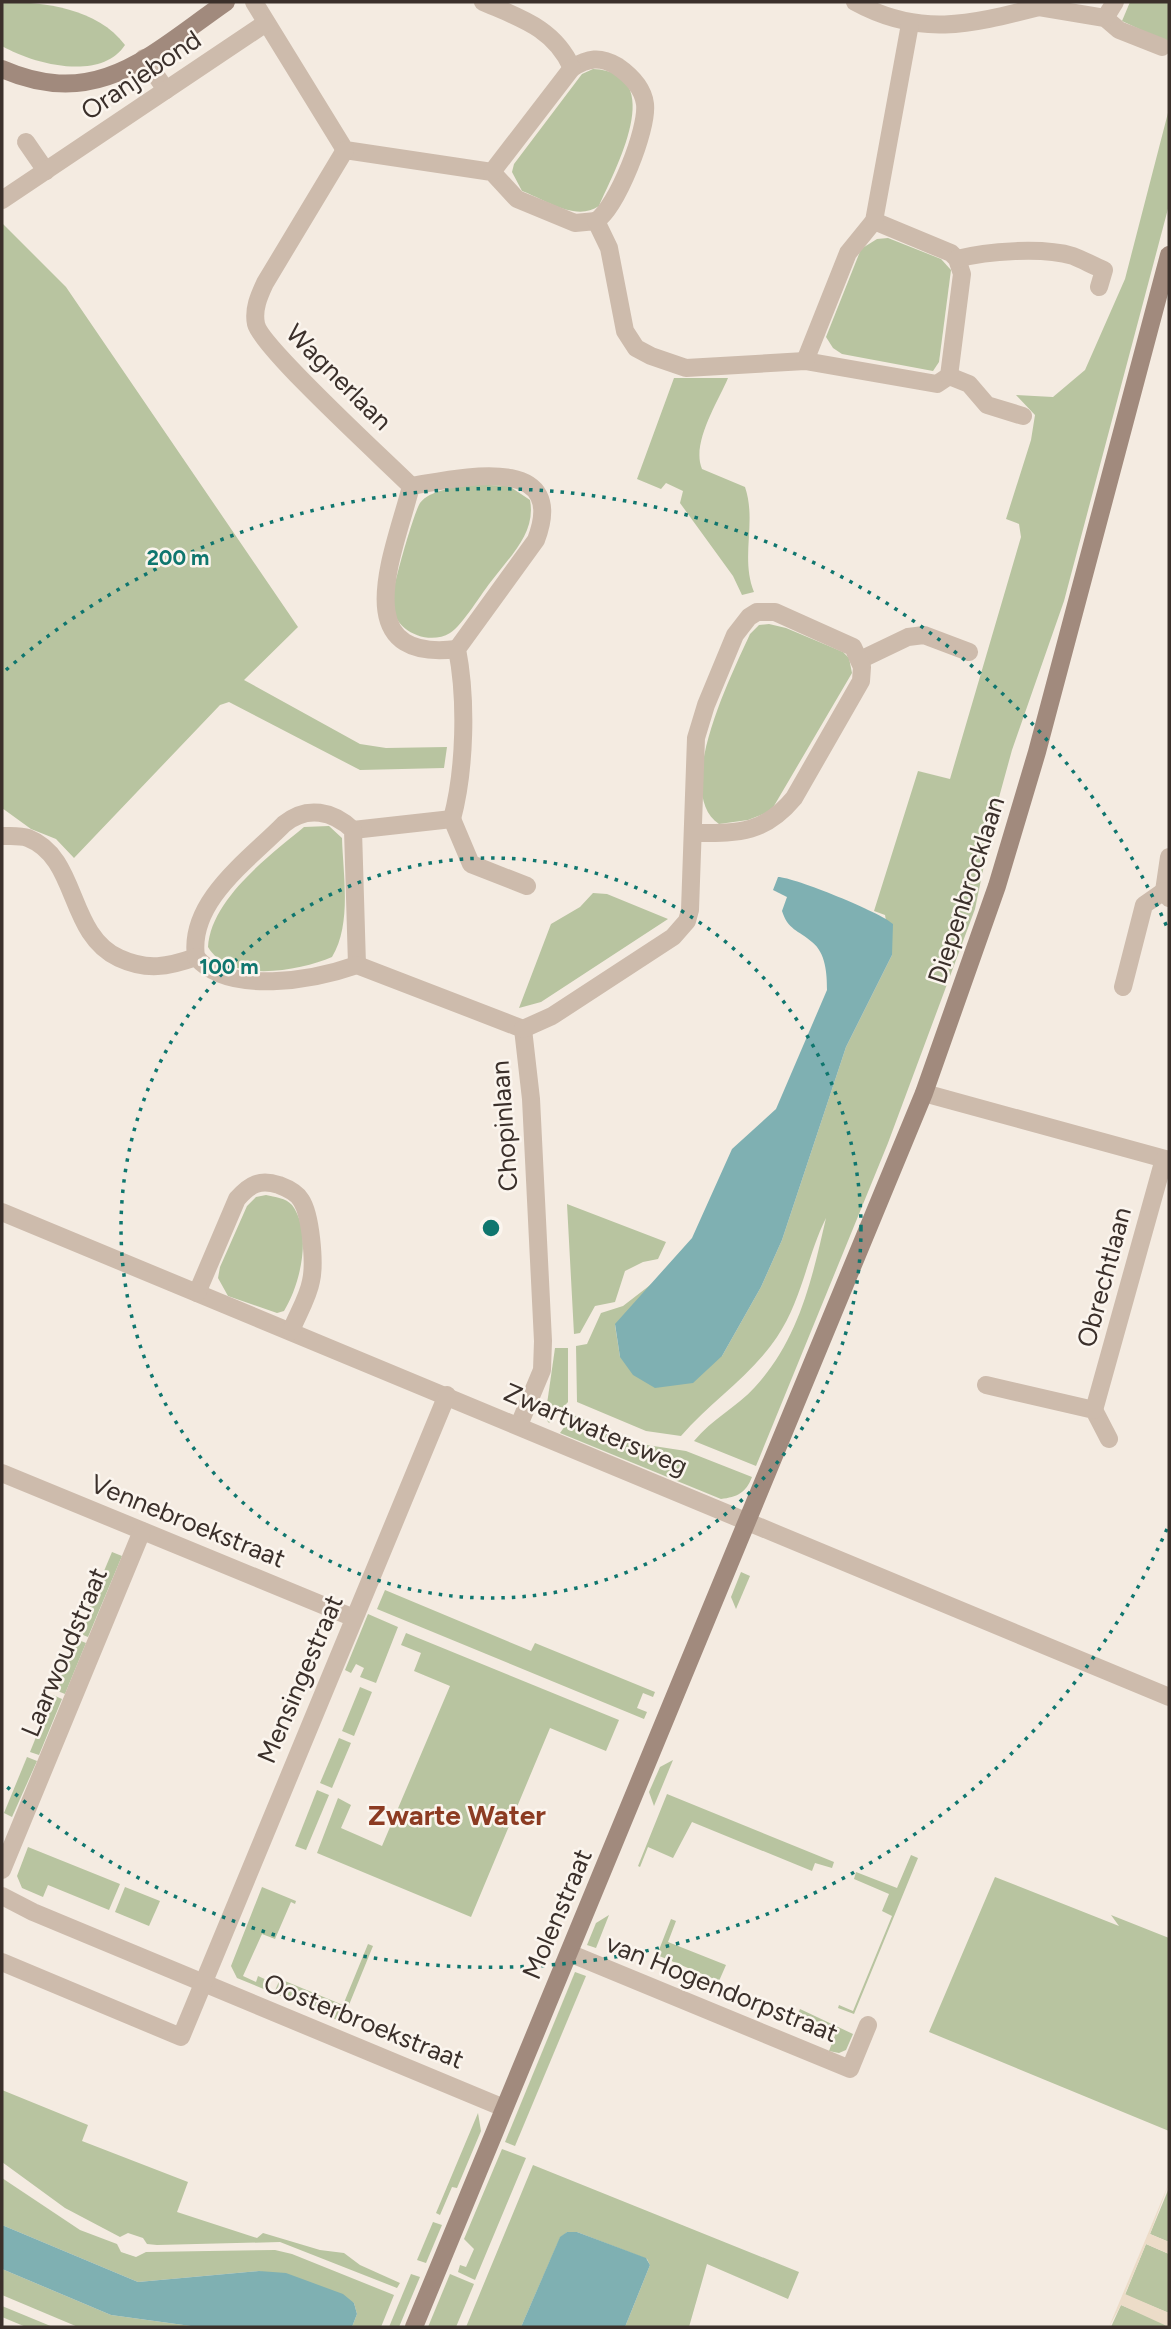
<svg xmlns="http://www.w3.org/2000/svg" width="1171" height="2329" viewBox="0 0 1171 2329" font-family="Figtree,sans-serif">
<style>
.green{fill:#b8c4a0}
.plaza{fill:#ecdcc8}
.water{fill:#7fb0b2}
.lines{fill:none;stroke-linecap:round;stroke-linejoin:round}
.street{stroke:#cdbbac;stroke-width:18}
.secondary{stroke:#a18a7d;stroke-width:18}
.ring{fill:none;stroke:#0f766e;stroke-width:3.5;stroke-dasharray:3.5 7}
.labels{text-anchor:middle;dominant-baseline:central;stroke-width:5;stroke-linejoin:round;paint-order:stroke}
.street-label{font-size:26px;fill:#3b302b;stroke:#fbf5ee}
.neighbourhood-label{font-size:28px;font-weight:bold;fill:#8c3b22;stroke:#fbf5ee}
.centre{fill:#0f766e;stroke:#fbf5ee;stroke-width:3.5}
.ring-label{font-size:21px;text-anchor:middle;font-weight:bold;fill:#0f766e;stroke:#fbf5ee;stroke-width:5;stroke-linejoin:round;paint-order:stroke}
</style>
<rect width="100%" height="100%" fill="#f4ebe1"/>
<g class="green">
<path d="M2,2c43,0 95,6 123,43 -24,37 -92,19 -123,1z"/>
<polygon points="1130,2 1169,2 1169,43 1122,21"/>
<path d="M593,69c77,3 21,102 6,137 -23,16 -53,-6 -77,-15l-10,-19 2,-8 68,-90z"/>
<path d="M1169,109v96l-105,396 -52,149 -17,62 -20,97 -87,234 -132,323 -62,-25c18,-22 43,-34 61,-54 44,-48 57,-108 71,-169 -19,38 -24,82 -49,119 -26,39 -66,64 -96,99l-35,-5 -69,-29 -1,-56 11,-2 14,-31 22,-7 35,-27 -43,46 5,32 102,-1 39,-69 21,-47 64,-193 46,-92 -7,-40 -11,-4 44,-140 32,8 71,-242 -2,-13 -13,-5 25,-79 4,-25 -19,-20 37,2 32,-27 40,-91z"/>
<polygon points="2,223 66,287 298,627 244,680 360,744 386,748 447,747 444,768 360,770 229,702 220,705 74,858 56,839 31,829 2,808"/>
<polygon points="888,238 941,259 951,270 939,362 933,371 842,354 833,348 826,337 861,249 877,239"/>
<path d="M674,378h54c-10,24 -37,65 -26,91l43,18c12,35 -5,70 9,105l-12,3 -9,-19 -53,-73 3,-12 -17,-8 -5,6 -24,-10z"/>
<path d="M469,484l40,2 21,14c6,32 -18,54 -37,79 -11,13 -30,46 -43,54 -23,14 -59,-4 -58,-32 0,-12 22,-89 28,-98 10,-13 34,-15 49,-19z"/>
<path d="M769,624l17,4 57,24 6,6 3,15 -81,138 -23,9 -29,4c-47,-32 13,-150 31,-190l9,-9z"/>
<path d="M329,826l13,12c1,37 10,86 -10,119 -33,14 -102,27 -124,-10 3,-48 61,-91 96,-120z"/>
<polygon points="593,893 607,894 668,919 541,1002 519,1008 551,924 580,907"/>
<path d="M266,1195c9,2 20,3 26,10 21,28 8,80 -8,106l-7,2 -49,-17 -10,-18 2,-11 27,-61 9,-9z"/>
<polygon points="567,1204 666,1242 658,1259 643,1262 625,1271 615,1302 595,1306 580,1333 574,1334"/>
<polygon points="555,1348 568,1348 568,1402 549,1423 545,1418"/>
<path d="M573,1415l74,30 39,6 66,26c-6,16 -15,20 -31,22l-161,-66z"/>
<polygon points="112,1552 122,1556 88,1637 78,1633"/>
<polygon points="741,1572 750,1576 736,1609 731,1597"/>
<polygon points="385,1590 531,1651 535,1643 655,1692 653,1697 643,1693 637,1708 647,1712 644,1719 377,1609"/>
<polygon points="368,1614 398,1627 376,1683 360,1677 364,1668 356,1664 351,1673 345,1670"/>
<polygon points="406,1633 619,1720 606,1751 550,1728 471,1917 317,1853 338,1798 351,1805 341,1828 382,1846 450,1686 414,1671 421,1653 401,1645"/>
<polygon points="76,1639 86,1643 65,1694 55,1690"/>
<polygon points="360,1687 372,1692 354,1736 342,1731"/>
<polygon points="53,1695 62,1699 39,1755 30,1752"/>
<polygon points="339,1738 351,1743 332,1788 320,1783"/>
<polygon points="27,1757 37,1761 12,1817 4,1813"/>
<polygon points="673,1760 654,1806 649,1792 660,1767"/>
<polygon points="317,1790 329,1795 306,1850 295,1846"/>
<polygon points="667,1794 834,1862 832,1868 815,1863 812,1871 692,1822 673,1858 648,1847 640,1867 638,1866"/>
<polygon points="28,1847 120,1884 109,1910 48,1885 43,1897 22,1888 17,1876"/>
<polygon points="911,1855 918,1858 854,2014 838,2008 839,2005 853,2011 892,1916 882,1911 889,1894 854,1879 856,1872 897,1888"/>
<polygon points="995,1877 1119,1926 1111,1915 1169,1938 1169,2131 929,2032"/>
<polygon points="125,1887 160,1901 149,1926 115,1912"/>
<polygon points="262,1887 296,1901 295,1904 291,1902 275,1939 262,1934 243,1976 256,1982 258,1976 269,1981 266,1990 237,1978 231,1966"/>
<polygon points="609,1915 596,1948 587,1945 596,1923"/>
<polygon points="671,1919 676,1921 668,1942 726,1965 719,1981 657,1955"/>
<polygon points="368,1944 373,1946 342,2022 274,1993 280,1979 343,2005"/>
<polygon points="575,1972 586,1976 515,2146 505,2142"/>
<polygon points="800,2009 853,2034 846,2050 839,2053 829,2051 837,2030 798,2014"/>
<polygon points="2,2090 88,2125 82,2141 188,2182 177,2212 257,2238 263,2233 320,2250 344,2253 360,2265 400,2283 397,2288 280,2242 157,2245 147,2244 143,2238 128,2233 120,2237 65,2208 2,2162"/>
<polygon points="478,2113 481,2131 457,2188 452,2187 440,2215 436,2213"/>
<polygon points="502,2149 526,2158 475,2280 458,2272 460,2265 466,2267 474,2249 464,2239"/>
<polygon points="533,2165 799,2272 788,2299 707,2264 689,2327 625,2327 650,2265 647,2259 577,2232 567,2232 560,2238 521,2327 466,2327"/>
<polygon points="2,2178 80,2230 117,2244 121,2252 136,2257 146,2252 275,2250 292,2254 394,2295 381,2327 352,2327 357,2314 354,2303 259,2271 138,2282 2,2225"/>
<polygon points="1169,2188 1169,2242 1150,2234"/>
<polygon points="433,2222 442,2225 426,2263 417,2260"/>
<polygon points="1146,2244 1169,2254 1169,2313 1125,2295"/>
<polygon points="2,2269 111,2315 198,2327 78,2327 2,2295"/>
<polygon points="411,2274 420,2277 399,2327 389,2327"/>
<polygon points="450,2274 474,2284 456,2327 428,2327"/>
<polygon points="1121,2305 1166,2324 1165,2327 1111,2327"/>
<polygon points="2,2306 53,2327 26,2327 2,2317"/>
</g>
<polygon class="plaza" points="1169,2183 1150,2234 1169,2242 1169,2254 1146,2244 1125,2294 1169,2313 1169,2327 1121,2305 1109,2327"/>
<g class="water">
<path d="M778,877c16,0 104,36 115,47l-1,31 -46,92 -64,193 -21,47 -39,69 -29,27 -38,5 -22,-13 -13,-18 -5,-33 77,-86 40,-89 44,-40 51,-119c0,-16 -1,-37 -15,-48 -14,-12 -24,-12 -30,-31l5,-14 -14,-7z"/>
<polygon points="2,2225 138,2282 259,2271 286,2273 343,2294 354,2303 357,2314 352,2327 198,2327 111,2315 2,2269"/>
<polygon points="567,2232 577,2232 646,2258 650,2265 625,2327 521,2327 560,2237"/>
</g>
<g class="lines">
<g class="street">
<polyline points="254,2 345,150 492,172 517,199 575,223 596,221 609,248 625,331 636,348 651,356 686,368 805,361 937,384 949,376 969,384 987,405 1023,416"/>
<path d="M483,2c37,16 71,26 89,66 16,-10 28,-12 45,-2 13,9 26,22 28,38 3,25 -28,103 -49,117"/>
<path d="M855,2c65,36 117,22 184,5"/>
<polyline points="1038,2 1039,7 1105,18 1119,30 1162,47"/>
<polyline points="1105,18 1115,2"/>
<polyline points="144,58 166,90"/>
<polyline points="26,142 46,171"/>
<path d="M345,150l-80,133c-6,13 -12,26 -9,41 5,23 130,137 155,162 -15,62 -68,177 46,163"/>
<polyline points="492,172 572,68"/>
<polyline points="2,200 266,23"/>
<polyline points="874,221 951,253 957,259 962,274 949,376"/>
<path d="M957,259c30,-8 86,-12 116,-3 10,4 21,10 31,14l-5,17"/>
<polyline points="805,361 848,253 874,221 910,24"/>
<path d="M411,486c45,-7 159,-35 125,54l-79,109c10,51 8,121 -5,170"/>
<polyline points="860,660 908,637 924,635 969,652"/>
<polyline points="353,830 452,819 471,864 527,886"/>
<path d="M2,836c8,0 18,-1 26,2 51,20 39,96 91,120 28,13 49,9 77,-1 -8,-56 54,-98 88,-133 23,-19 49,-13 69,6l4,135"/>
<polyline points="1169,857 1164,891 1169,898"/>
<path d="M196,957c33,39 118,23 161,8l166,64 8,70 12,242 -1,29 -23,55"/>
<polyline points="1123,987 1144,905 1164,891"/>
<path d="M523,1029l29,-13 121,-79 14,-16 3,-11 6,-172 10,-33 29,-70 14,-18 8,-5h18l78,35 9,20 -1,14 -67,117c-30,36 -55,35 -100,35"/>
<polyline points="924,1093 1169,1160"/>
<polyline points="2,1212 1169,1697"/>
<path d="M197,1293l40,-94c13,-15 23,-20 42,-14 8,3 18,8 22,15 10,15 14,64 10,81 -3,17 -14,34 -20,50"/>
<polyline points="986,1385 1094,1410 1109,1439"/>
<polyline points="1094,1410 1164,1159"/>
<polyline points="2,1473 354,1618"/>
<polyline points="2,1870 142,1531"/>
<polyline points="2,1896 33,1912 504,2108"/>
<polyline points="569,1953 850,2069 868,2025"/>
<polyline points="2,1962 181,2037 447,1395"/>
</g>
<g class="secondary">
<path d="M2,69c96,42 149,-15 224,-67"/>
<polyline points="414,2327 924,1093 997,886 1037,752 1169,255"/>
</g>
</g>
<g class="ring">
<circle cx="491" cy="1228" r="370"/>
<path d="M1167 1529A740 740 0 0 1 6 1786M6 670A740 740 0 0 1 1167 927"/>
</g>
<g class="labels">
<g class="street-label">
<text transform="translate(141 75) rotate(-34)">Oranjebond</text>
<text transform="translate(339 377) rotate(45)">Wagnerlaan</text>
<text transform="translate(966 890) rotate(-72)">Diepenbrocklaan</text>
<text transform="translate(504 1126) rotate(-94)">Chopinlaan</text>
<text transform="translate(1104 1277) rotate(-75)">Obrechtlaan</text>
<text transform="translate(596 1429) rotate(23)">Zwartwatersweg</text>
<text transform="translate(188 1521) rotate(22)">Vennebroekstraat</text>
<text transform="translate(64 1652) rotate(-67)">Laarwoudstraat</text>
<text transform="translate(300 1679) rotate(-67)">Mensingestraat</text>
<text transform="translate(557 1914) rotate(-67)">Molenstraat</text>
<text transform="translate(722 1988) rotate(22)">van Hogendorpstraat</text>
<text transform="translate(364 2021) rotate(22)">Oosterbroekstraat</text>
</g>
<g class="neighbourhood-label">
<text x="457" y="1815">Zwarte Water</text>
</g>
</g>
<circle cx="491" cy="1228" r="10" class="centre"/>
<g class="ring-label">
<text x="178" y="565">200 m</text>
<text x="229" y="974">100 m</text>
</g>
<rect width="1171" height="2329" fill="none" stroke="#3b302b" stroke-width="7"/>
</svg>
